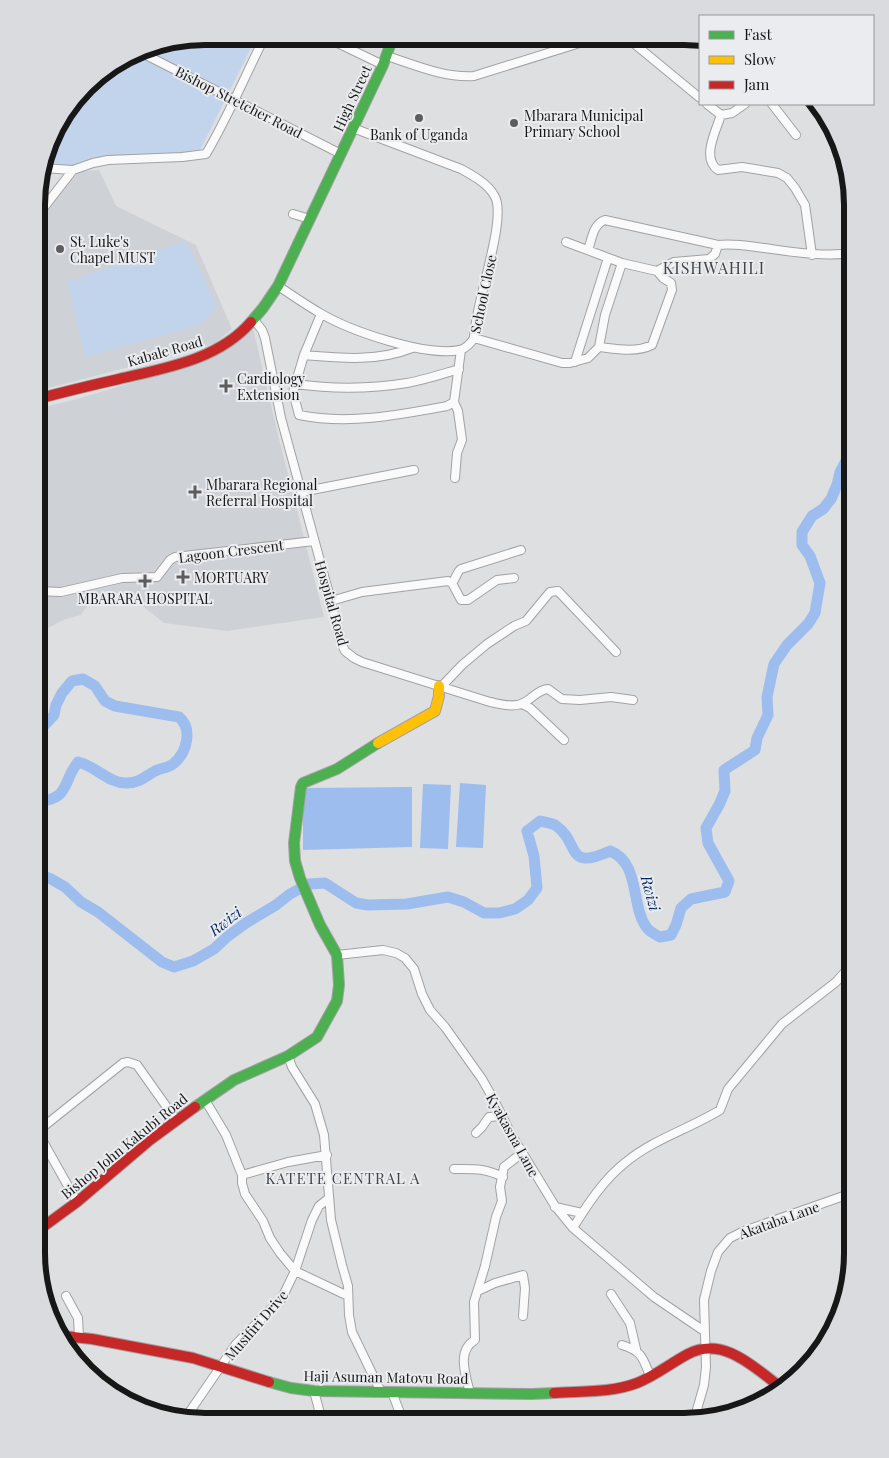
<svg xmlns="http://www.w3.org/2000/svg" width="889" height="1458" font-family="'Playfair Display',serif">
<style>
.built{fill:#ced2d7}
.green{fill:#c2d3ec}
.water{fill:#9dbdef}
.lines{fill:none;stroke-linecap:round;stroke-linejoin:round}
.river{stroke:#9dbdef;stroke-width:11}
.street-casing{stroke:#a2a2a4;stroke-width:10}
.fast-casing{stroke:#a2a2a4;stroke-width:12}
.slow-casing{stroke:#a2a2a4;stroke-width:12}
.jam-casing{stroke:#a2a2a4;stroke-width:12}
.street{stroke:#fafafa;stroke-width:8}
.fast{stroke:#4caf50;stroke-width:10}
.slow{stroke:#ffc107;stroke-width:10}
.jam{stroke:#c62828;stroke-width:10}
.poi-dot{fill:#5d5d5e;stroke:#eaecef;stroke-width:2}
.labels{text-anchor:middle;dominant-baseline:central;stroke-width:4;stroke-linejoin:round;paint-order:stroke}
.street-label{font-size:14px;fill:#171718;stroke:#eaecef}
.poi-label{font-size:14px;fill:#171718;stroke:#eaecef;text-anchor:start}
.water-label{font-size:15px;font-style:italic;fill:#002763;stroke:#eaecef}
.neighbourhood-label{font-size:15px;letter-spacing:1px;fill:#444548;stroke:#eaecef}
.quarter-label{font-size:16px;letter-spacing:1px;fill:#444548;stroke:#eaecef}
.rim{fill:none;stroke:#171718;stroke-width:6}
</style>
<rect width="100%" height="100%" fill="#dedfe0"/>
<path class="built" d="M99,170L116,206L196,245L232,329L215,343L191,351L37,391L38,218L67,180L82,171Z
M253,328L278,435L324,617L227,631L164,623L130,596L108,591L94,596L81,615L63,620L37,634V409L77,399L184,367Z"/>
<path class="green" d="M205,36H257L198,154L69,169L44,162L54,130L93,78L141,49Z
M186,241L217,307L199,325L85,357L67,282Z"/>
<path class="water" d="M460,783L486,785L483,848L456,847Z
M423,784L451,785L448,849L420,848Z
M412,787V847L303,850V788Z"/>
<g class="lines">
<path class="river" d="M37,802C71,798 61,784 78,762C96,766 109,784 127,783C139,783 146,776 155,771C161,768 168,768 173,764C187,753 193,729 179,717L115,706L105,701L95,686L83,679L72,681L62,693L56,705L54,715L37,733
M37,874L51,879L65,887L81,902L98,912L162,962L174,967L193,961L214,949L228,936L246,923L276,905L290,894L309,884L325,883L356,903L368,905L407,904L448,897L464,902L484,913H499L515,909L528,900L537,888L534,856L527,831L540,821C544,822 551,823 555,825C581,842 564,872 610,851C641,863 630,906 647,928C650,932 656,935 660,937L671,935L676,925L681,908L691,899L725,892L729,881L708,843L706,828L719,805L725,791L724,770L755,750L757,738L768,715L767,697L774,664L787,645L808,624L815,613L820,583L810,556L802,545V532L812,516L823,509L831,499L837,485L840,472L847,459L853,456"/>
<defs>
<path id="street" d="M325,37L383,65
M626,37L700,98
M138,51L341,154
M387,56C415,65 444,78 474,76L599,37
M707,104L721,115L732,113L745,104
M772,104L796,135
M721,115C716,131 701,158 718,170L742,167L778,173L787,178L795,188L805,205L812,255
M42,168L73,170
M293,214L310,219
M38,215L73,170L93,163L108,160L182,157L206,154C228,117 245,76 265,36
M588,250C592,239 593,224 605,220L718,245C734,243 748,246 764,248C794,252 823,257 853,253
M622,263L657,271L674,262L709,259L715,254L718,245
M278,286C292,295 306,305 320,313C350,331 426,357 460,350C466,348 471,343 474,338C474,306 509,216 494,195C487,183 472,175 461,169L353,128
M321,314L304,355L293,392L299,415C348,425 399,415 447,406L454,402L461,350
M254,320L262,330L265,338L281,418L331,601L340,640L345,651L354,658L362,662L490,702C500,704 514,708 523,703C532,699 537,690 548,689L562,699L580,700L611,697L633,700
M474,338L562,363H570L588,358L599,347L605,315L622,263L566,242
M599,347C616,349 636,353 652,345L672,290L671,283L663,278L657,271
M304,355C340,358 377,362 412,348
M575,362L608,258
M295,384C332,389 370,389 407,383C424,380 442,374 459,369
M454,402L458,411L462,440L457,453L455,478
M301,492L414,470
M452,583C456,579 457,571 461,569L521,550
M37,591L61,592L122,578L157,577L170,560L175,557L314,541
M331,601L362,592L448,581L452,583L461,600H468L497,580L514,578
M442,686L462,665L487,644L514,626L526,621L550,592L558,591L616,652
M522,704L530,708L564,740
M337,955L383,950L396,953L405,958L414,969L422,994L430,1010L445,1027L482,1079L495,1102L511,1134L555,1206L573,1228L654,1297L704,1331
M288,1056L292,1067L315,1104L324,1135L331,1220L342,1265L348,1286L349,1315L352,1332L381,1392
M205,1100L226,1135L242,1175L288,1162L327,1155
M36,1129L77,1202
M38,1131L123,1063L128,1062L137,1065L176,1120
M476,1133L482,1127L489,1117L502,1116
M454,1169C475,1169 484,1168 503,1177
M242,1175V1183L245,1194L263,1221L270,1238L280,1253L295,1271L348,1296
M555,1207L582,1213
M573,1228C587,1205 604,1179 626,1162C654,1139 689,1129 720,1110L728,1089L782,1024L836,982L852,964
M478,1291L495,1283L523,1275L525,1288L523,1316
M611,1294L630,1323L636,1349
M66,1296L78,1318L79,1338
M622,1345C642,1351 643,1358 650,1376
M314,1391L322,1421
M392,1392L403,1421
M470,1393C466,1376 456,1351 475,1340L474,1302L485,1266L496,1217L502,1201L500,1187L504,1167L522,1153
M184,1420L236,1344L282,1298L295,1271L312,1220L319,1206L329,1198
M694,1420L704,1385L706,1367L704,1300L711,1271L718,1252L730,1238L744,1231L852,1193"/>
<path id="fast" d="M251,322L263,308L278,286L383,65L393,37
M195,1107L234,1080L288,1056L317,1037L337,1001L339,985L337,955L320,925L300,878L295,861L294,843L301,787L303,783L337,769L378,743
M269,1382L291,1388L314,1391L532,1394L554,1393"/>
<path id="slow" d="M378,743L435,711L439,696V686"/>
<path id="jam" d="M37,399C64,392 92,385 119,379C165,368 218,360 251,322
M36,1232L77,1202L150,1140L195,1107
M63,1336L92,1339L193,1358L269,1382
M554,1393C582,1391 611,1393 637,1383C655,1376 671,1363 688,1354C722,1336 753,1366 779,1386"/>
</defs>
<use href="#street" class="street-casing"/>
<use href="#fast" class="fast-casing"/>
<use href="#slow" class="slow-casing"/>
<use href="#jam" class="jam-casing"/>
<use href="#street" class="street"/>
<use href="#fast" class="fast"/>
<use href="#slow" class="slow"/>
<use href="#jam" class="jam"/>
</g>
<g class="poi-dot">
<circle cx="419" cy="118" r="5"/>
<circle cx="514" cy="123" r="5"/>
<circle cx="60" cy="249" r="5"/>
<path d="M223.5 378.5h5v5h5v5h-5v5h-5v-5h-5v-5h5z"/>
<path d="M192.5 484.5h5v5h5v5h-5v5h-5v-5h-5v-5h5z"/>
<path d="M180.5 569.5h5v5h5v5h-5v5h-5v-5h-5v-5h5z"/>
<path d="M142.5 573.5h5v5h5v5h-5v5h-5v-5h-5v-5h5z"/>
</g>
<g class="labels">
<g class="street-label">
<text transform="translate(352 98) rotate(-65)">High Street</text>
<text transform="translate(239 102) rotate(27)">Bishop Stretcher Road</text>
<text transform="translate(483 294) rotate(-78)">School Close</text>
<text transform="translate(165 351) rotate(-16)">Kabale Road</text>
<text transform="translate(231 551) rotate(-7)">Lagoon Crescent</text>
<text transform="translate(332 603) rotate(74)">Hospital Road</text>
<text transform="translate(513 1135) rotate(61)">Kyakasna Lane</text>
<text transform="translate(124 1146) rotate(-39)">Bishop John Kakubi Road</text>
<text transform="translate(779 1220) rotate(-20)">Akataba Lane</text>
<text transform="translate(256 1325) rotate(-49)">Musifiri Drive</text>
<text transform="translate(386 1377) rotate(1)">Haji Asuman Matovu Road</text>
</g>
<g class="poi-label">
<text x="524" y="115">Mbarara Municipal<tspan x="524" dy="16">Primary School</tspan></text>
<text x="419" y="134" text-anchor="middle">Bank of Uganda</text>
<text x="70" y="241">St. Luke's<tspan x="70" dy="16">Chapel MUST</tspan></text>
<text x="237" y="378">Cardiology<tspan x="237" dy="16">Extension</tspan></text>
<text x="206" y="484">Mbarara Regional<tspan x="206" dy="16">Referral Hospital</tspan></text>
<text x="194" y="577">MORTUARY</text>
<text x="145" y="598" text-anchor="middle">MBARARA HOSPITAL</text>
</g>
<g class="water-label">
<text transform="translate(651 893) rotate(75)">Rwizi</text>
<text transform="translate(225 921) rotate(-38)">Rwizi</text>
</g>
<g class="neighbourhood-label">
<text x="343" y="1178">KATETE CENTRAL A</text>
</g>
<g class="quarter-label">
<text x="714" y="267">KISHWAHILI</text>
</g>
</g>
<path d="M0 0H889V1458H0ZM205 45H684A160 160 0 0 1 844 205V1253A160 160 0 0 1 684 1413H205A160 160 0 0 1 45 1253V205A160 160 0 0 1 205 45Z" fill="#d9dbde" fill-rule="evenodd"/>
<path class="rim" d="M205 45H684A160 160 0 0 1 844 205V1253A160 160 0 0 1 684 1413H205A160 160 0 0 1 45 1253V205A160 160 0 0 1 205 45Z"/>
<rect x="699" y="15" width="175" height="90" fill="#eaecef" stroke="#969799"/>
<rect x="709" y="31" width="25" height="8" fill="#4caf50" stroke="#969799"/>
<text x="744" y="40" font-size="15" fill="#171718">Fast</text>
<rect x="709" y="56" width="25" height="8" fill="#ffc107" stroke="#969799"/>
<text x="744" y="65" font-size="15" fill="#171718">Slow</text>
<rect x="709" y="81" width="25" height="8" fill="#c62828" stroke="#969799"/>
<text x="744" y="90" font-size="15" fill="#171718">Jam</text>
</svg>
